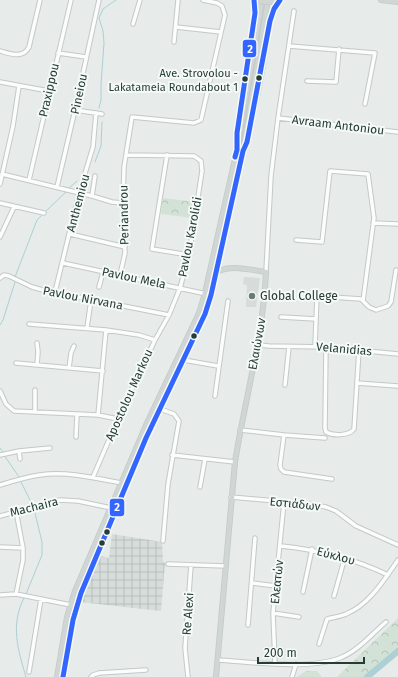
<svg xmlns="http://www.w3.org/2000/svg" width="398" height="677" font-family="'Fira Sans',sans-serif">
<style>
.built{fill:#d5dcd9}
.industrial{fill:url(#industrial-grid)}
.forest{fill:url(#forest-crowns)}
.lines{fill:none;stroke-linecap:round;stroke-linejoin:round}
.stream{stroke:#acd0d4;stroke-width:1}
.river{stroke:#acd0d4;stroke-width:6}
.minor-casing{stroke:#c4c8c6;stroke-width:5.5}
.major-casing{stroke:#c3cac7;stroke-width:6}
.minor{stroke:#fbfcfc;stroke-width:3.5}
.major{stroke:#cfd6d4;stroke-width:4.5}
.major-bridge-casing{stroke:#c3cac7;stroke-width:6;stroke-linecap:butt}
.major-bridge{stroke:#cfd6d4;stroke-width:4.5}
.bus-1-casing{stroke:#f5f9f7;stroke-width:8}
.bus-1{stroke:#36f;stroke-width:5}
.bus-dot{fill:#263d36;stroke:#f5f9f7;stroke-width:1.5}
.poi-dot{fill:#6a7a75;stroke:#f5f9f7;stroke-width:1.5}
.labels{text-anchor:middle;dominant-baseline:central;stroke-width:4;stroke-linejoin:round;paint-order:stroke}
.bus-label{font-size:11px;fill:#263d36;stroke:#f5f9f7;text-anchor:end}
.street-label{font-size:12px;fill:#263d36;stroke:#f5f9f7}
.poi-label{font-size:12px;fill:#263d36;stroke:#f5f9f7;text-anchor:start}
.line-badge{stroke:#f5f9f7;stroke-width:1.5}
.badge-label{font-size:11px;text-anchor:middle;font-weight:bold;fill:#fff}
</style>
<defs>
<pattern id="industrial-grid" width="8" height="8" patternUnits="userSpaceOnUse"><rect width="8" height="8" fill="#d5dcd9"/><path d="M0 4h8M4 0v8" fill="none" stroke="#b7bebb"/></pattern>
<pattern id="forest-crowns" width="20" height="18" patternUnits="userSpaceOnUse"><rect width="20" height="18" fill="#d2e2d6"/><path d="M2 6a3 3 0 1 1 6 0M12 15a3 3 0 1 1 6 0" fill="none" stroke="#b4c3b8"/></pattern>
</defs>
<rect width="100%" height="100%" fill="#e7ebe9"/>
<path class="built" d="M244,277L260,278L256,307H246L247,285L243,284Z"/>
<path class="industrial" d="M112,534L162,542L163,562L165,563L161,611L80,602L101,556L109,558Z"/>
<path class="forest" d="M163,198L195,202L193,218L161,214Z
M398,618V655L372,677H337Z
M306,671H317L322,677H297Z"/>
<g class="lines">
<path class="stream" d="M99,108L101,100V84L104,43L103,31L99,18L103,9L116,0
M95,162L101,146L102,122
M69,188L77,181
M46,211L66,192
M15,277L37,220L41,216
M0,325L3,320L15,282
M0,448L3,452
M4,455L19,477
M20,480L33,506
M26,594L42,555V542L34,509
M24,598C10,625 18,650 26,677"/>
<path class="river" d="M367,677L398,651"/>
<defs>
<path id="minor" d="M133,24L140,0
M176,27L221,32
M174,42L178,0
M289,46L375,53L365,104
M0,51C11,54 23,59 29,47L40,0
M58,53L86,57
M307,81L336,82L339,49
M0,82L49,91
M75,110L102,114
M278,118L398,132
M167,155L152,249L189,255
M2,174L92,196L112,202L123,203
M29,180L71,0
M0,184L13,126L19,86
M57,187L75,110L99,0
M92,196L95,176
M0,203L44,213
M373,223L398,224
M70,234L125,247
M0,237L14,207
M296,240L322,242L330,171L368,174L374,218L363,301L361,299L317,296L315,346
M63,263L211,295
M266,272L271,176L278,118L294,11
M120,275L125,253L123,203L124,167L132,117L194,123L201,120L225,15L222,6L217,3L203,0
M0,278L4,275L9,276L32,287L43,290L169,315
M99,287L103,272
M55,292L79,193L93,147L96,113
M363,301L369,307L376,310L388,306L391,302L396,270
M281,317L316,319
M29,324L106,330L139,335L155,340
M87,328L91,300
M37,343L38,352L37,365
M258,345L269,346L326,347L398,354
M326,347L325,428L326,432C333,436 349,436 354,429L359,350
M178,359L218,366
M16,363L103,371
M69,368L71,353L74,346
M357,383L398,386
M285,385L289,347
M0,391L6,404L14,411L98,415L118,419
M215,396L228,301
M160,409L174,414L179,421L168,484L163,541
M35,412V390
M98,415L106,330
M240,430L284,435L325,438
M284,435L280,465L281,469L284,472L332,479
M76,437L77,414
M19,451L20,459
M0,455L19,451L50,448
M172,455L235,462
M93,477L118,419L155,340L169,315L180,288L189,255L202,171L201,161L194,156L127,155
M0,485C13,481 26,477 40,475C66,471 95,478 121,483
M200,487L205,459
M231,497L309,504L326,507L336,511L356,526L398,545
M0,516L60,500L78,501L116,509
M281,546C319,550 353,558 388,575
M0,547L23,548
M168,564L226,566
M252,583L276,586
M303,592L312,549
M16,594L23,560V548L16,511
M0,595L16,594L71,605
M334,596L345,557
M273,613L299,617
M248,625L255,538
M319,644L327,619C333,617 340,617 346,614C369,605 384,580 398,560
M218,660C251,662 309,670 340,658C358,651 372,634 386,622
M275,663L273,613L284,502
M29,672L41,599
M91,677L93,675L99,673L146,670
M188,677L185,648L191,565
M292,677L296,664"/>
<path id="major" d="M381,0L398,2
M248,134C254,111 259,88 263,65C266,43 267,19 280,0
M236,138L255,13L254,0
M57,677L67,617L75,591L147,423L199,313L205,293L237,150L262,0
M63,677L73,620L81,593L146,438L205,314L211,295L243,151L268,0
M216,677L235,462C245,399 263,337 266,272C250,270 231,264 217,272"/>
</defs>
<use href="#minor" class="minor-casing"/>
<use href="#major" class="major-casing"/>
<use href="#minor" class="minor"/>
<use href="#major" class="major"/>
<defs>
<path id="major-bridge" d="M258,0L265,2H273"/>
</defs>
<use href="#major-bridge" class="major-bridge-casing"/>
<use href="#major-bridge" class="major-bridge"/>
<defs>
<path id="bus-1" d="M235,157L237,150V133L255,13L254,0
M63,677L73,620L81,593L146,438L205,314L211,295L243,151L247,142L270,21L274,9L280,0"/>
</defs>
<use href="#bus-1" class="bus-1-casing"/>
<use href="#bus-1" class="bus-1"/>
</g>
<g class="bus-dot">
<circle cx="259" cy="78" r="3.5"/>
<circle cx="245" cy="79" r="3.5"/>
<circle cx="194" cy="336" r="3.5"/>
<circle cx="107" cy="532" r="3.5"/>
<circle cx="102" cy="543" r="3.5"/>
</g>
<circle class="poi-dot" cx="252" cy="296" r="4"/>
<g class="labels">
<g class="bus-label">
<text x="238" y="73">Ave. Strovolou -<tspan x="238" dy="14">Lakatameia Roundabout 1</tspan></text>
</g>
<g class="street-label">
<text transform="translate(49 90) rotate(-77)">Praxippou</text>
<text transform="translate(79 94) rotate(-78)">Pineiou</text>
<text transform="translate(338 125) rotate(7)">Avraam Antoniou</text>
<text transform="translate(78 203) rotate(-75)">Anthemiou</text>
<text transform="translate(124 215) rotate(-91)">Periandrou</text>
<text transform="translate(190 237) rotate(-79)">Pavlou Karolidi</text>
<text transform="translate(134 278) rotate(12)">Pavlou Mela</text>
<text transform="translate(83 298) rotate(11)">Pavlou Nirvana</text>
<text transform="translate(257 344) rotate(-80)">Ελαιώνων</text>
<text transform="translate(344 349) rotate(5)">Velanidias</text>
<text transform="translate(129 395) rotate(-66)">Apostolou Markou</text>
<text transform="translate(295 504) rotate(6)">Εστιάδων</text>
<text transform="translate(34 507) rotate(-14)">Machaira</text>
<text transform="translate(336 556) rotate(15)">Εύκλου</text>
<text transform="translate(277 582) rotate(-84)">Ελεατών</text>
<text transform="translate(188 614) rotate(-86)">Re Alexi</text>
</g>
<g class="poi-label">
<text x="260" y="296">Global College</text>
</g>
</g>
<g class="line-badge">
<rect x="242" y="39" width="15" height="19" rx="4" fill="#36f"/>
<rect x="109" y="498" width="16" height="19" rx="4" fill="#36f"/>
</g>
<g class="badge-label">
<text x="250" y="53">2</text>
<text x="117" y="511">2</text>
</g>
<path d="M258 657v6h106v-6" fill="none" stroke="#263d36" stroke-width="2"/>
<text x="264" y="657" font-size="12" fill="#263d36" stroke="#f5f9f7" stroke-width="3" paint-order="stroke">200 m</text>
</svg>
